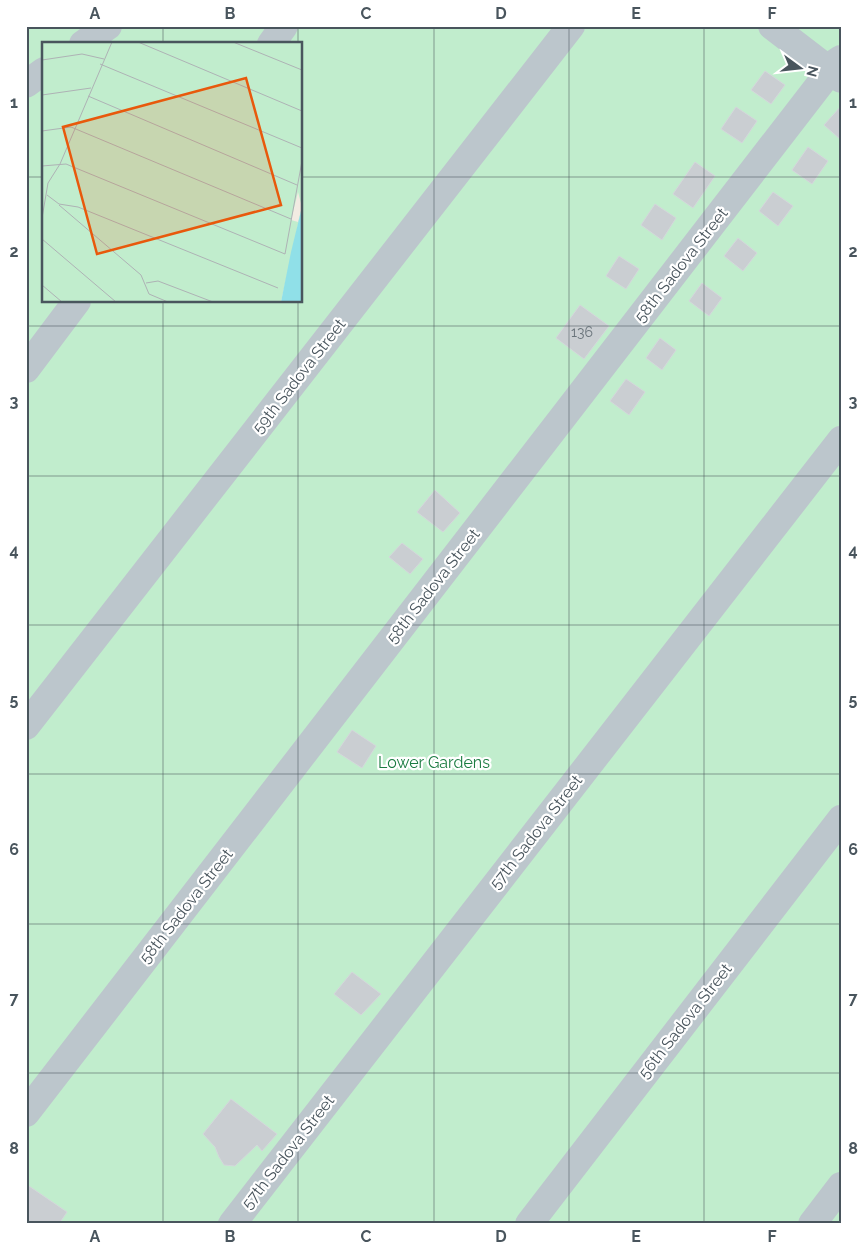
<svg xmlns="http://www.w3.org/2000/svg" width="867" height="1250" font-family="Raleway,sans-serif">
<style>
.green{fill:#c1edcd;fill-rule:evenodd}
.building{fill:#caced2;stroke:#d4d7db}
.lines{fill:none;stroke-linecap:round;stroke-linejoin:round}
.minor{stroke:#bcc6cc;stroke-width:28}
.grid{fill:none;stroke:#49555d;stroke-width:1;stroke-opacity:0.55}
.labels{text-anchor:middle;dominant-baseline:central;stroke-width:4.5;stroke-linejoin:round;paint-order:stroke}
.number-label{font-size:14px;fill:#69737a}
.street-label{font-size:16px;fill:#49555d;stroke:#fff}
.park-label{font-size:16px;fill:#1b7c41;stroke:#fff}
.inset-road{fill:none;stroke:#aeb2b5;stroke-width:1}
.view{fill:#e8590c;fill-opacity:0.15;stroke:#e8590c;stroke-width:2.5}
.inset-edge{fill:none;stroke:#49555d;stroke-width:2.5}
.neatline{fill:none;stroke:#49555d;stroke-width:2}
.grid-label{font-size:16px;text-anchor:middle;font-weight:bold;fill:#49555d}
</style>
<rect width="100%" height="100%" fill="#f2f0f0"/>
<path class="green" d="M26,26H841V1224H26ZM44,44H301V301H44Z"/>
<path class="building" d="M765,71L785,85L771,104L751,90Z
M841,106V140L824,125Z
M736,107L757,121L742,143L721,129Z
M808,147L828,161L812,184L792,170Z
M695,162L715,176L693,208L673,194Z
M773,192L793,206L778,226L759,211Z
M655,204L676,218L662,240L641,225Z
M738,238L757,253L743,271L724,256Z
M619,256L639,269L626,289L606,276Z
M702,283L722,298L709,316L689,301Z
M580,305L609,326L584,359L556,338Z
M660,338L676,350L662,370L646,358Z
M626,379L645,392L629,415L610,401Z
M435,490L460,513L443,532L417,512Z
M402,543L423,559L410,574L389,557Z
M352,730L376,746L362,768L337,752Z
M352,972L381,994L361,1015L334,994Z
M231,1099L277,1134L262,1151L257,1145L235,1166L224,1165L219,1157L215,1147L203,1134Z
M26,1184L67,1212L59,1224H26Z"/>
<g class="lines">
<path class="minor" d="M772,26L841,79
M83,44L108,26
M271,44L284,26
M26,84L44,71
M26,369L77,301
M26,726L571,26
M26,1113L830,71L835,63L841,59
M232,1224L841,440
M529,1224L841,819
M812,1224L841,1186"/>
</g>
<path class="grid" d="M163,26V44M298,26V44M434,26V1224M569,26V1224M704,26V1224M26,177H44M301,177H841M163,301V1224M298,301V1224M26,326H841M26,476H841M26,625H841M26,774H841M26,924H841M26,1073H841"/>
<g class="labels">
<g class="number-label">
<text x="582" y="332">136</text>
</g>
<g class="street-label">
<text transform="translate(681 265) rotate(-52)">58th Sadova Street</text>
<text transform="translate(299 376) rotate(-52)">59th Sadova Street</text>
<text transform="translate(433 586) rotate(-52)">58th Sadova Street</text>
<text transform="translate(536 832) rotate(-52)">57th Sadova Street</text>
<text transform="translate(186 906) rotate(-52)">58th Sadova Street</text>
<text transform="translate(685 1021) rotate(-52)">56th Sadova Street</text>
<text transform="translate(288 1152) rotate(-52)">57th Sadova Street</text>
</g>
<g class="park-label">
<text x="434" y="762">Lower Gardens</text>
</g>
</g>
<g transform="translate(42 42)">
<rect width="260" height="260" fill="#f2f0f0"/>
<path d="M0,0H260V165L239,260H0Z" fill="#c1edcd"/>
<path d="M256,150L260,165L256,180L249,178Z" fill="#f2ebe2"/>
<path d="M260,165V260H239L249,210Z" fill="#90e0e8"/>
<path class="inset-road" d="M96,0L260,69M191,0L260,28M0,18L40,12L62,17M58,22L260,106M0,53L49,46M46,54L255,143M0,89L29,85L249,177M0,124L24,122L243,212L260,119M5,153L17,162L36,165L236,246M17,163L99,233L107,252L126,260M0,176L6,141L18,122L70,0M0,197L74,260M104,241L116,239L171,260M0,243L20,260"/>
<path class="view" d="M204,36L239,163L55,212L21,85Z"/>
<rect width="260" height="260" class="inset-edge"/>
</g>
<rect width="867" height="1250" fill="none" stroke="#ffffff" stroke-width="55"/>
<g transform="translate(800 68) rotate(105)" stroke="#ffffff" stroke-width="4" paint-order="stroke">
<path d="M0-4L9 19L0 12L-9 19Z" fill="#49555d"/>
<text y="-8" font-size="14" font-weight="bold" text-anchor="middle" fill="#49555d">N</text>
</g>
<rect x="28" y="28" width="812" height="1194" class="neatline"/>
<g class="grid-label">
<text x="95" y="19">A</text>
<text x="230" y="19">B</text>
<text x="366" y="19">C</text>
<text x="501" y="19">D</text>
<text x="636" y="19">E</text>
<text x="772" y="19">F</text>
<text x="14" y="108">1</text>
<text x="853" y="108">1</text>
<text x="14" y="257">2</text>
<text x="853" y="257">2</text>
<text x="14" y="407">3</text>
<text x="853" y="407">3</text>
<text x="14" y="556">4</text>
<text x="853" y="556">4</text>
<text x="14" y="705">5</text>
<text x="853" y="705">5</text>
<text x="14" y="855">6</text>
<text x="853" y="855">6</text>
<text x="14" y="1004">7</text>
<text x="853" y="1004">7</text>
<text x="14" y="1154">8</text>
<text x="853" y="1154">8</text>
<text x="95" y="1242">A</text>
<text x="230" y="1242">B</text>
<text x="366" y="1242">C</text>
<text x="501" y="1242">D</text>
<text x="636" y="1242">E</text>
<text x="772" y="1242">F</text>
</g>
</svg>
